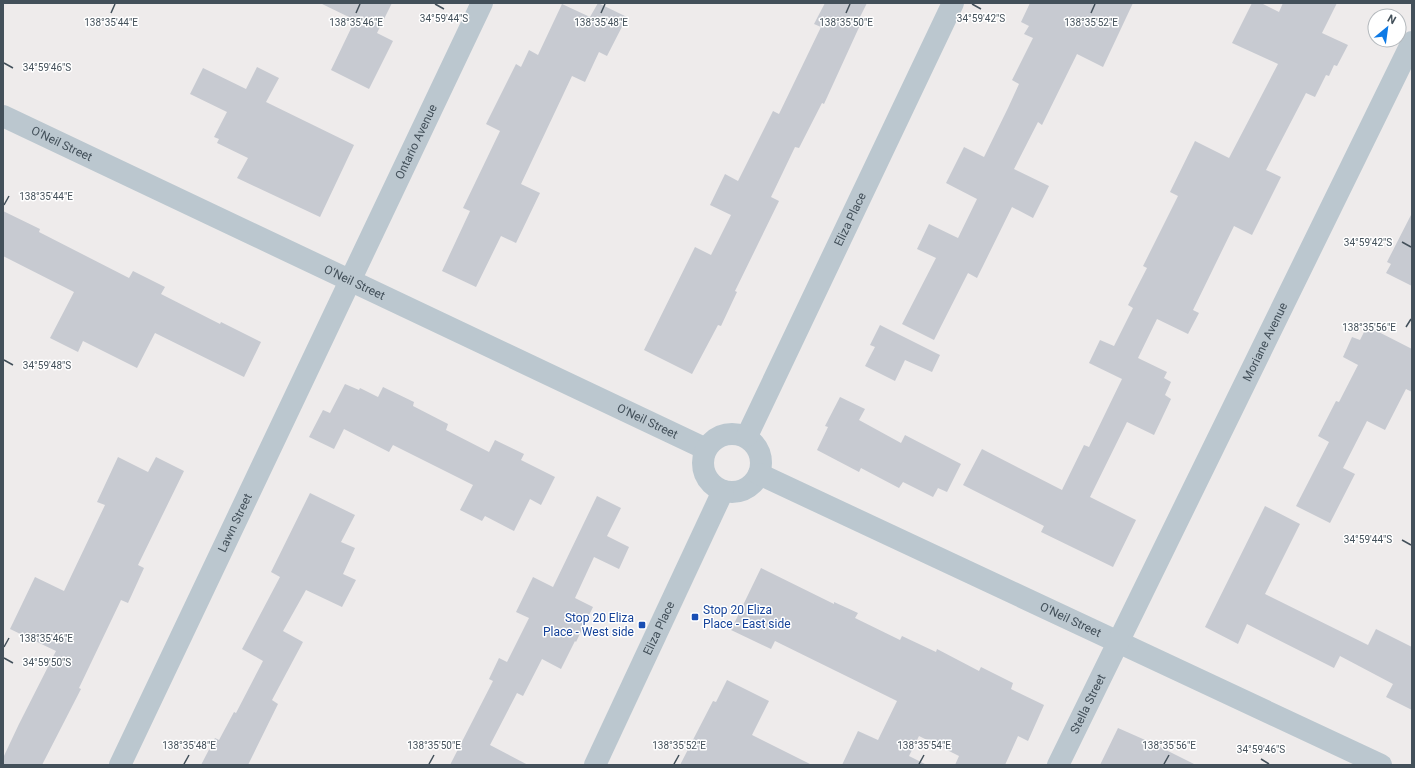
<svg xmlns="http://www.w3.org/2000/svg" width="1415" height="768" font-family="Roboto,sans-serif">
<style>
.building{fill:#c7cad1}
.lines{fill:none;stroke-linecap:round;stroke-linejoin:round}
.minor{stroke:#bbc7cf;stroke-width:22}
.ticks{fill:none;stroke:#43505a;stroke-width:1.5}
.transit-dot{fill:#1a4fb4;stroke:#fff;stroke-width:1.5}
.labels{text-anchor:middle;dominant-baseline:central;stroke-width:3;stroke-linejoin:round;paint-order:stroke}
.street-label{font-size:12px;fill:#43505a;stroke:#fff}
.transit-label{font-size:12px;fill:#164399;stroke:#fff;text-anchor:start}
.ticks-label{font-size:10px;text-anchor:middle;fill:#43505a;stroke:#fff;stroke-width:3;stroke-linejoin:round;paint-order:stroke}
</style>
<rect width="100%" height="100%" fill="#eeebeb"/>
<path class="building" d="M320,3H392L377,33L393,41L369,89L331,70L355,20Z
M598,3L627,17L607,56L599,52L585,82L572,76L521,184L540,193L516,243L501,236L476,287L442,271L470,211L463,208L500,131L486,124L516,64L521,67L529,50L538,55L562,4L590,17Z
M825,3H867L858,21L861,23L824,104L822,103L799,148L795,147L771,197L779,201L735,291L737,292L721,326L718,325L692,374L644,350L695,247L711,255L731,215L710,205L725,174L738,181L773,111L779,114L821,27L814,24Z
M1030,3H1133L1103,67L1077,54L1042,125L1038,122L1014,169L1049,186L1033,218L1012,207L977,278L968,273L934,340L902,324L936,258L917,249L929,224L958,238L977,199L946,183L964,147L984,157L1008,108L1019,84L1012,80L1033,38L1024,34L1029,26L1021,22Z
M1252,3H1261L1279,12L1283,3H1337L1322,33L1348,45L1337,66L1334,65L1329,76L1326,75L1315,97L1306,93L1266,170L1281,177L1252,235L1234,226L1193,310L1199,313L1188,334L1157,319L1138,358L1167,372L1164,378L1171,382L1165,395L1171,399L1154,435L1127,422L1090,497L1136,520L1113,567L1041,532L1044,526L963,485L982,449L1062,490L1084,445L1089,447L1122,379L1089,363L1100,340L1114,346L1133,308L1128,305L1147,268L1143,266L1178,196L1170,192L1195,141L1229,158L1278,64L1232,43Z
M257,67L279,78L266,102L354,145L320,217L237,178L248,158L217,143L219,139L214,137L227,112L190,94L203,68L246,89Z
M3,211L40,229L39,232L129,278L133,271L165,287L161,294L220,324L221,322L261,342L244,377L155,333L137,368L83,341L78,352L50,338L74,292L3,256Z
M1412,213V286L1386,273L1391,264L1387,262Z
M880,325L940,355L932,372L905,360L895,381L865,366L875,347L870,345Z
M1367,326L1412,349V392L1406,389L1385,430L1367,421L1343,468L1355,474L1330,523L1296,506L1329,442L1318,436L1336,401L1339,402L1358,365L1343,357L1352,337L1360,340Z
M345,384L359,390L360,388L378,397L383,387L414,402L413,406L448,424L446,430L489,452L495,440L524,454L521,460L555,477L541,505L530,499L514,531L485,516L482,521L460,510L473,485L393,445L389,452L344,429L334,449L309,437L323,410L330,413Z
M840,397L865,409L859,420L901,443L905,435L961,464L947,492L938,488L933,497L903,482L899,488L861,468L859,472L817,450L828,427L825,426Z
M118,457L148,472L156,457L184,471L138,565L144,568L128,603L121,600L79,688L81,689L42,765H3V758L19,724L56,651L10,629L35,577L64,591L105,505L97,502Z
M310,493L355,515L341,542L355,548L343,574L356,580L342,607L306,590L283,631L303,642L272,700L278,704L248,765H201L215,738L219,740L234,712L236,713L263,661L242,649L280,577L271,572Z
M597,496L621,508L607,536L629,547L619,569L594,557L575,598L593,607L576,642L575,641L561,669L542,659L523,696L517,693L490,745L528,765H450L493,681L489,679L499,658L507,662L529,618L516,612L533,577L553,587Z
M1265,506L1300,524L1265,594L1368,645L1376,629L1412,647V710L1386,697L1393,684L1340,656L1334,668L1247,624L1238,644L1205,627Z
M761,568L834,604V602L858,613L855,618L900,640L902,636L936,652L937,649L979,671L981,667L1013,683L1011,689L1044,705L1028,741L1018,736L1005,765H955L959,756L919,736L909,756L927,765H842L858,731L878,740L897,701L775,641L771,649L731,630Z
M727,680L769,701L752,735L812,765H680L713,701L716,702Z
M1118,728L1152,743L1196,765H1100Z"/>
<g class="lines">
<g class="minor">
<path id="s1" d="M3,116L706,449"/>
<circle cx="732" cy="463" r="29"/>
<path id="s2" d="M747,436L953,3"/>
<path id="s3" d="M759,474L1381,765"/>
<path id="s4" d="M120,765L482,3"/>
<path id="s5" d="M595,765L723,491"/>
<path id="s6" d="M1058,765L1412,42"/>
</g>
</g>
<path class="ticks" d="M435,4L444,9M972,4L981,9M111,13L115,4M356,13L360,4M601,13L605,4M846,13L850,4M1091,13L1095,4M4,63L13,68M4,205L9,196M1402,242L1411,247M1406,327L1411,319M4,360L13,365M1402,540L1411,545M4,647L9,638M4,658L13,663M1261,759L1269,764M184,764L189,755M429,764L434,755M674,764L679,755M919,764L924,755M1164,764L1169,755"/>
<g class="transit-dot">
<rect x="691" y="613" width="8" height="8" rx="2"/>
<rect x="638" y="621" width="8" height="8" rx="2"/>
</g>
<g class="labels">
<g class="street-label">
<text stroke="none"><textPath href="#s4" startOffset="690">Ontario Avenue</textPath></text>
<text stroke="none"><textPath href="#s1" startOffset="65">O'Neil Street</textPath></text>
<text stroke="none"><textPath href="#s2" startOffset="240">Eliza Place</textPath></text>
<text stroke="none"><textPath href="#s1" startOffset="389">O'Neil Street</textPath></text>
<text stroke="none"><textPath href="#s6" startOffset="471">Moriane Avenue</textPath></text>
<text stroke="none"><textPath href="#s1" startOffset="713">O'Neil Street</textPath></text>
<text stroke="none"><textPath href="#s4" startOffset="268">Lawn Street</textPath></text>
<text stroke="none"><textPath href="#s3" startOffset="344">O'Neil Street</textPath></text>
<text stroke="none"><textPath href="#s5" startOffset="151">Eliza Place</textPath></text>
<text stroke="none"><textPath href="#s6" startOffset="68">Stella Street</textPath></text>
</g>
<g class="transit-label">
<text x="703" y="610">Stop 20 Eliza<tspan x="703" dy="14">Place - East side</tspan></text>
<text x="634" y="618" text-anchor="end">Stop 20 Eliza<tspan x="634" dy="14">Place - West side</tspan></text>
</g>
</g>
<g class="ticks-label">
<text x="444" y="22">34°59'44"S</text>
<text x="981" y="22">34°59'42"S</text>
<text x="111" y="26">138°35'44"E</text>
<text x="356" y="26">138°35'46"E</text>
<text x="601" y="26">138°35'48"E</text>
<text x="846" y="26">138°35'50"E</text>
<text x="1091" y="26">138°35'52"E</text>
<text x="47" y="71">34°59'46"S</text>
<text x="46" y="200">138°35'44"E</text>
<text x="1368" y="246">34°59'42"S</text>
<text x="1369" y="331">138°35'56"E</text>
<text x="47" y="369">34°59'48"S</text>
<text x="1368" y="543">34°59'44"S</text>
<text x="46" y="642">138°35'46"E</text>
<text x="47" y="666">34°59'50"S</text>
<text x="189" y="749">138°35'48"E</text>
<text x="434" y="749">138°35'50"E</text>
<text x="679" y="749">138°35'52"E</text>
<text x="924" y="749">138°35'54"E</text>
<text x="1169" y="749">138°35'56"E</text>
<text x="1261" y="753">34°59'46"S</text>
</g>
<rect width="1415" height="768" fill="none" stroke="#43505a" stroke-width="8"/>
<g transform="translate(1387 28) rotate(29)"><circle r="19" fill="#ffffff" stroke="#b4b9bd"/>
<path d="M0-3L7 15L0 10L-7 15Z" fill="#0e7ae6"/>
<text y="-6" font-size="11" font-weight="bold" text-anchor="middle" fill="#43505a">N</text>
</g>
</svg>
